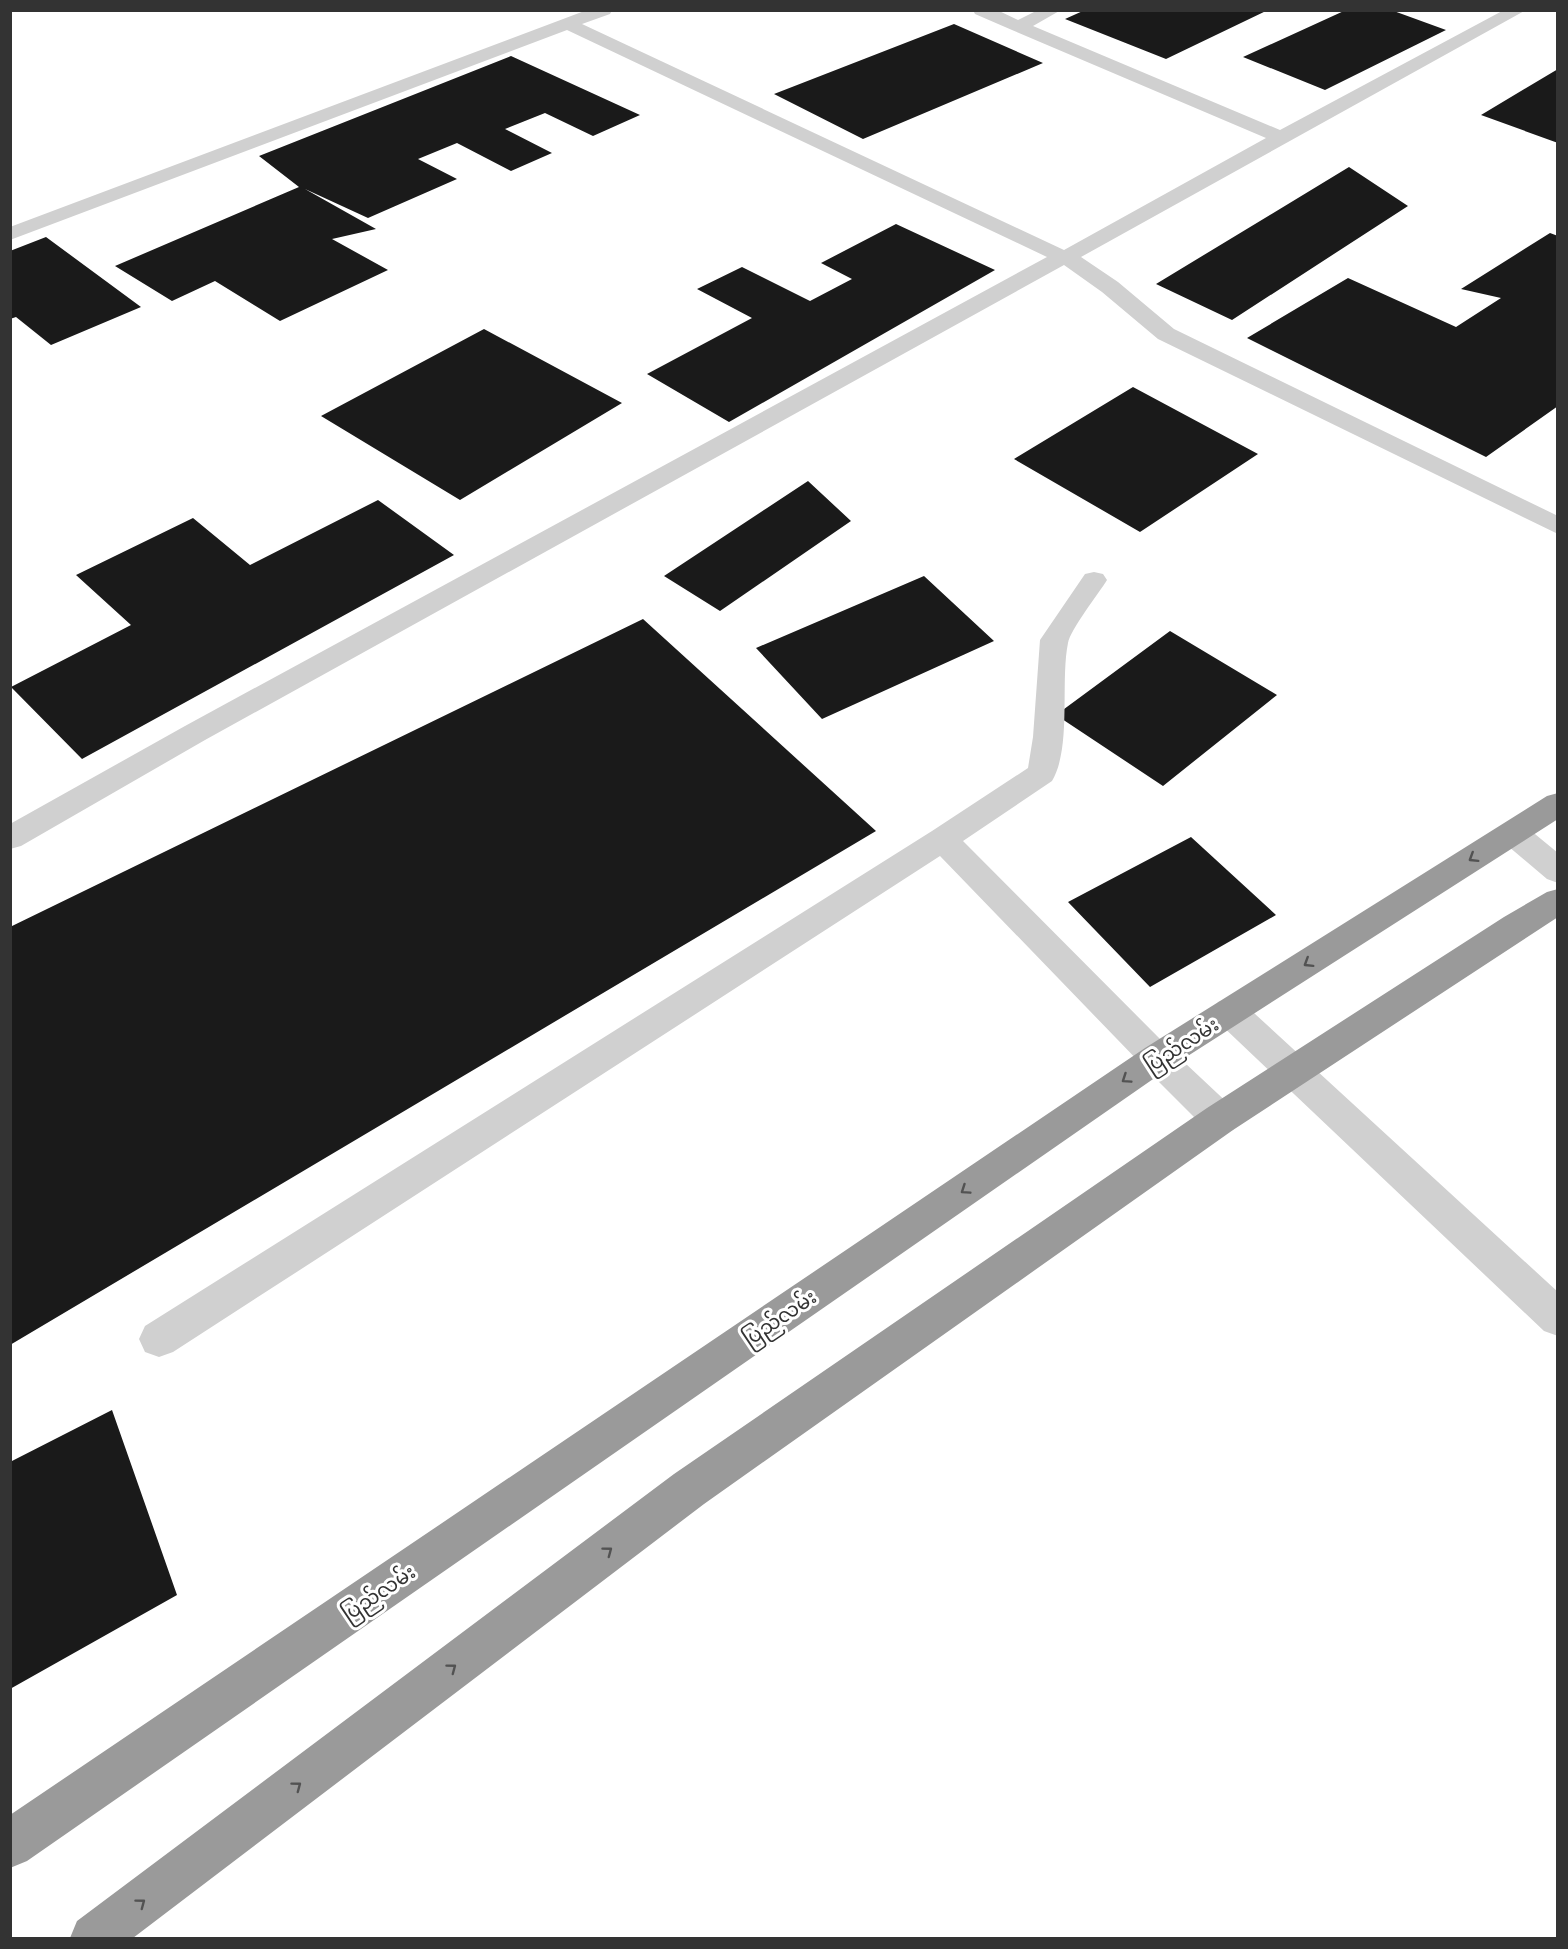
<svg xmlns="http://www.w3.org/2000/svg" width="1568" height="1949" font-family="Barlow,'Noto Sans Myanmar',sans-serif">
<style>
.building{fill:#1a1a1a}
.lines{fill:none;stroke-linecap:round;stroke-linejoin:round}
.minor{fill:#d0d0d0;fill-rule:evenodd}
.highway{fill:#9a9a9a;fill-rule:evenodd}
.oneway{stroke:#525252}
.labels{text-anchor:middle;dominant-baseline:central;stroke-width:6;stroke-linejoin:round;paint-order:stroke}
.street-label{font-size:20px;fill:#333;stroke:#fff}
</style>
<rect width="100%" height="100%" fill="#fff"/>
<path class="building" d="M1085,10H1268L1166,59L1065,19Z
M1346,10H1391L1446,30L1325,90L1243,57Z
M954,24L1043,63L863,139L774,94Z
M511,56L640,115L593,136L545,113L505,129L552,153L511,171L457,143L418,159L457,179L368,218L305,189L376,229L332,239L388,270L280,321L215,281L172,301L115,266L299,187L259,156Z
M1558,69V143L1481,115Z
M1349,167L1408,206L1232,320L1156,284Z
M896,224L995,270L729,422L647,374L752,318L697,289L742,267L810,301L852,279L821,263Z
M1550,233L1558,236V406L1486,457L1247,338L1348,278L1456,327L1501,298L1461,289Z
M46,237L141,307L51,345L16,317L10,319V251Z
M484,329L622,403L460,500L321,416Z
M1133,387L1258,454L1140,532L1014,459Z
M808,481L851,521L720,611L664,576Z
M378,500L454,555L82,759L11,687L131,625L76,575L193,518L250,565Z
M924,576L994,641L822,719L756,648Z
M643,619L876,831L10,1345V927Z
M1170,631L1277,695L1163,786L1056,715Z
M1191,837L1276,915L1150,987L1068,902Z
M112,1410L177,1595L10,1689V1462Z"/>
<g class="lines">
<path class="minor" d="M587,10H612L610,14L582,24L1064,250L1266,138L1012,30L975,14L973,10H997L1018,20L1038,10H1061L1033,26L1280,130L1504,10H1526L1081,257L1118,282L1174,329L1558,516V534L1158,339L1102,292L1064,265L205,740L21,846L10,849V824L185,726L1047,257L567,30L10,240V227Z
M1094,572L1103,574L1107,580C1099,593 1070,630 1068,643C1060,682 1072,747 1052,781L963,841L1169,1048L1233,1108L1238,1119L1233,1130L1220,1134L1207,1130L1145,1068L940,856L173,1352L159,1357L145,1352L139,1339L145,1326L932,831L1028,768L1033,737L1040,640L1085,574Z
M1513,822L1524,825L1558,853V883L1547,879L1502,841L1498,833L1502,825Z
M1230,998L1242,1002L1558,1292V1336L1544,1331L1218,1022L1213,1012L1218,1002Z"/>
<path class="highway" d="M1558,793V819L1169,1068L27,1861L10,1868V1815L1145,1048L1547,796Z
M1558,889V917L1233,1130L704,1504L133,1938H70L77,1921L674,1474L1207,1108L1504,917L1547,892Z"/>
</g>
<defs><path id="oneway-chevron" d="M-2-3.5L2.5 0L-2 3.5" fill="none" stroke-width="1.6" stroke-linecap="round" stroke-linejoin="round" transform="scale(1.5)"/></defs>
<g class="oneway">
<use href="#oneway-chevron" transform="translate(1473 858) rotate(148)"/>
<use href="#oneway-chevron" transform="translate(1308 963) rotate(148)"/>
<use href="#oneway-chevron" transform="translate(1126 1079) rotate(146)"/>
<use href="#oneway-chevron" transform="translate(965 1190) rotate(146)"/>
<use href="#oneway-chevron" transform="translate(608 1551) rotate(-37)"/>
<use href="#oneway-chevron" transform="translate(452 1668) rotate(-37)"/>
<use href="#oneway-chevron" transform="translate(297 1786) rotate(-37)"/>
<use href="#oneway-chevron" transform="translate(141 1903) rotate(-37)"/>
</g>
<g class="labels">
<g class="street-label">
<text transform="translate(1181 1044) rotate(-33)">ပြည်လမ်း</text>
<text transform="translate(779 1317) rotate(-34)">ပြည်လမ်း</text>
<text transform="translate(378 1592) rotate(-34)">ပြည်လမ်း</text>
</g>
</g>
<rect width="1568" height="1949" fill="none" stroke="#333333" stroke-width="24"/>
</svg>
